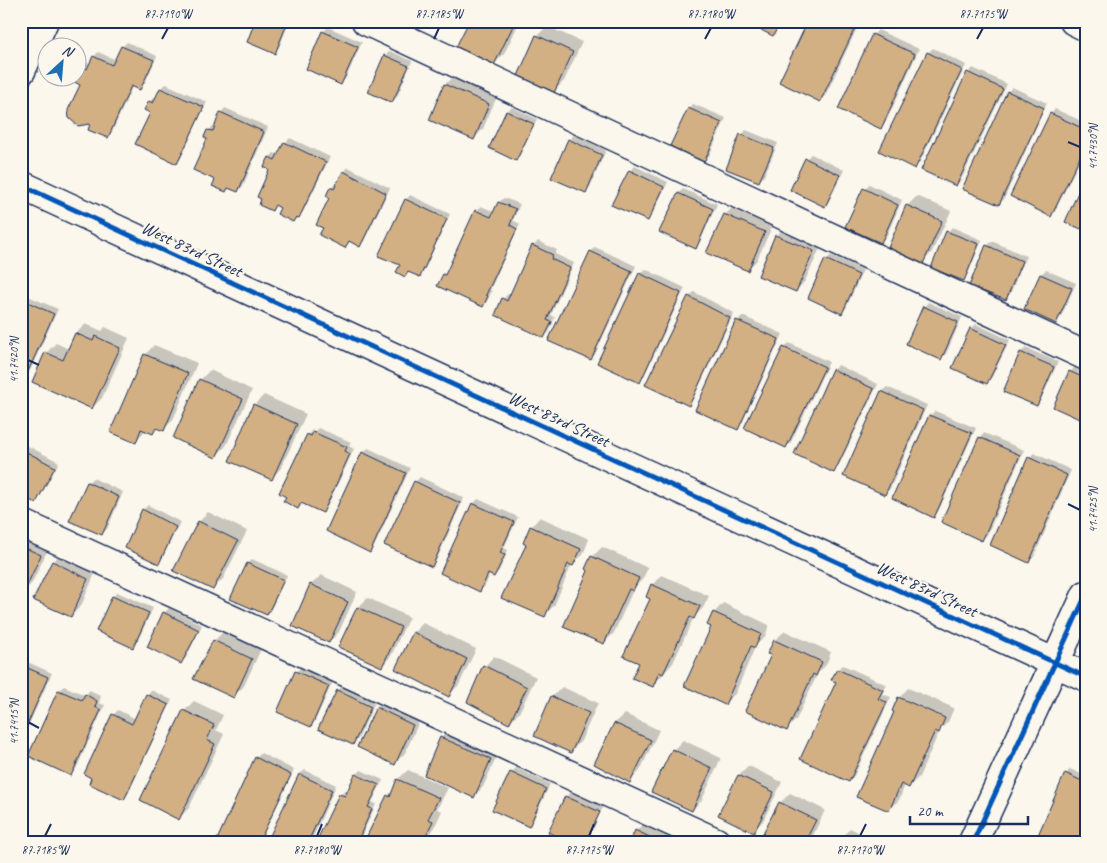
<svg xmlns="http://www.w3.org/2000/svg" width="1107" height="863" font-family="Caveat,sans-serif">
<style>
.shadow{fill:#0003}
.building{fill:#d2b084;stroke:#1b2f5e}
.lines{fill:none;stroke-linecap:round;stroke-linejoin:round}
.minor-casing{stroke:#1b2f5e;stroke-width:31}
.minor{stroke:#fbf7ec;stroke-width:28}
.cycleway-casing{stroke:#fbf7ec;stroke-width:8}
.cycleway{stroke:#0057b8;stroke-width:5}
.ticks{fill:none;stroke:#1b2f5e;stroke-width:2}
.labels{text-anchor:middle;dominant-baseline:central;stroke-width:4.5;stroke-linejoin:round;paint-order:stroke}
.street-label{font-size:18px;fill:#1b2f5e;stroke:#fbf7ec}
.neatline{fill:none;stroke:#1b2f5e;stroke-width:2}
.ticks-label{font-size:12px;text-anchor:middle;fill:#1b2f5e}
</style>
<rect width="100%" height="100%" fill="#fbf7ec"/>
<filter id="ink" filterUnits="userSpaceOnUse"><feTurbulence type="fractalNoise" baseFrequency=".02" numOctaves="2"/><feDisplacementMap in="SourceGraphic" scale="10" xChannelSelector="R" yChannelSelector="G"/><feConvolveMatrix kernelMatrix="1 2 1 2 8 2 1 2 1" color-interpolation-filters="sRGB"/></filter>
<g filter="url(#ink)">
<path class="shadow" d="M257,21H290L279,47L275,52Z
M470,21H520L504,54L494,64Z
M539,21H554L549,27L582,42L564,81L554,91L537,36L547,26Z
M746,21H784L773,35Z
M809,21L860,22L825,96L820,100Z
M328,27L362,42L346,78L341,83L323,32Z
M878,30L919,49L886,122L881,127L873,35Z
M127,42L157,56L145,83L140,88L133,85L112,132L108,137L92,122L81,84L73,80L74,78H78V68L83,61L91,64L94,57L98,52L116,60L122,47Z
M933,48L966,65L920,162L915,167L928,53Z
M390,51L412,61L397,97L392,101L369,91L385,55Z
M973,68L1007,84L961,180L956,185L968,73Z
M455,75L498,94L483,129L474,139L445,84Z
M166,84L207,102L181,158L177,163L151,112L150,102L154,97L156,98L161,88Z
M1012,87L1047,103L1004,199L999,204L1008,92Z
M693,104L726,118L709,156L704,161L689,108Z
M512,107L537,119L520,155L515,159L491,147L507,111Z
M225,108L268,127L243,186L238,191L230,187L226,191L217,179L208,138V131L213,126L216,127L221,113Z
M1055,109L1086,123V147L1055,211L1051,216V114Z
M746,130L778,143L764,176L759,181L742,135Z
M574,135L606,150L590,187L585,191L569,140Z
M290,138L330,157L303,212L293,221L282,207L276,204L271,209V169L265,167L270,157L274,153L279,155L285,143Z
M811,154L844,170L829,201L825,206L806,159Z
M635,166L668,182L652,215L647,219L630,171Z
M348,167L390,188L364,241L360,245L351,241L345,246L324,227L331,188L336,183L338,184L344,172Z
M869,184L902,200L886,237L881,241L865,189Z
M683,189L717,204L700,242L695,247L679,193Z
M410,195L450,214L424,271L419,276L409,271L405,275L402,265L406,200Z
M917,196L951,211L932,252L923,262L907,206Z
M504,198L520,204L513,220L520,224L490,290L492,291L487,301L482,306L444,275L447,272L476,211L481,206L495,212L499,202Z
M735,205L774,222L757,260L747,270L725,215Z
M786,226L823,242L805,281L796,291L776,236Z
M952,227L982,240L968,274L963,279L948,232Z
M538,241L557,250L555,254L574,263L551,315L555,317L549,332L544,337L496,315L503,299L508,294L511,296L534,246Z
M992,241L1026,256L1010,294L1005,299L987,246Z
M595,247L636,266L595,354L590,358L591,251Z
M831,255L863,270L846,308L842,313L826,260Z
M645,269L685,288L644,376L640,381V274Z
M1046,270L1076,283L1061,317L1056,322L1026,309L1041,274Z
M694,292L734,313L693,399L688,404L689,297Z
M21,293L58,309L21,390Z
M928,302L962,317L946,354L941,358L924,307Z
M742,316L783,334L742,423L737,428V321Z
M86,324L102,331L105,327L129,338L102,398L92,408L46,353L56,343L69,349L76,333Z
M976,324L1010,340L992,377L987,382L971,329Z
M789,343L829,362L791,442L786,447L784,348Z
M154,345L197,363L173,420L163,430L158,427L153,432L146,430L135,441L145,355Z
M1026,348L1058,362L1041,400L1037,405L1005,391L1021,352Z
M838,365L878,384L838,467L834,471L833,370Z
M1075,367L1086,372V421L1070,372Z
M210,370L252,390L226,446L216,456L200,380Z
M887,387L927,405L890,489L885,493L845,475L882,391Z
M264,395L306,414L281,468L272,478L254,405Z
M935,411L976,428L938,512L933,516L930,416Z
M318,428L351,442L349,446L354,449L327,507L322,511L303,503L298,508L308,435L312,430L315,431Z
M984,433L1024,450L987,535L982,539L980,438Z
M26,445L59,462L40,497L35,501L21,451Z
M368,448L410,468L374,547L370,551L363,453Z
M1034,453L1071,470L1034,557L1029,561V458Z
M420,477L464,498L436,561L431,565L415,482Z
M93,478L123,492L107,529L102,534L71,520L88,482Z
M478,499L518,517L504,548L508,550L499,571L494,576L490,574L485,586L480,591L473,504Z
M148,505L180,522L163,557L158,562L143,510Z
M208,512L247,531L223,579L213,589L199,522Z
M540,517L589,539L583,555L572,564L554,606L544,615L531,527Z
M21,531L50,545L32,583L22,593Z
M602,547L648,568L642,580L634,588L614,633L604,643L590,570L592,557Z
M62,552L97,569L81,606L71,616L53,562Z
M252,559L287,575L271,609L267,613L248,564Z
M321,575L357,592L339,632L329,642L311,585Z
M662,575L709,596L703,608L694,617L673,663L653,686L641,663L652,585Z
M117,592L153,608L137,642L132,647L113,597Z
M368,598L409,617L391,656L382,666L340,646L358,607Z
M723,603L769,625L765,637L756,645L735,694L725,703L712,626L714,613Z
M169,608L202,625L186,658L181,663L164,613Z
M423,623L476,649L459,685L449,695L414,632Z
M224,631L261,649L244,686L234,696L214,641Z
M785,631L831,652L826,665L818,673L796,720L787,729L772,655L769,653L775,640Z
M494,656L536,677L519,713L509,722L485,666Z
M21,659L52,673L21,742Z
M843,665L887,685L882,694L891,697L854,776L849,781L838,682V669Z
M301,667L333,681L315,721L311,726L296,672Z
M64,686L85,695L90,690L101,696L99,703L105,705L76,769L71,774L30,755L59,690Z
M343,686L375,702L358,739L353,743L320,728L338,690Z
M562,687L598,703L581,741L571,751L552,697Z
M908,688L954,708L948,722L940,730L919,777L909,787L905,785L899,800L889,810L896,711L899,698Z
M151,690L172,700L128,794L124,798L113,715L118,710L136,719L147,695Z
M387,698L422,715L405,753L395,763L377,708Z
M194,701L223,715L216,730L224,734L189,808L179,818L184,711Z
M625,714L659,730L640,771L630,781L595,764L615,723Z
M451,728L500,749L483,787L474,796L441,738Z
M683,740L721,758L702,800L692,810L653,792L673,750Z
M261,753L294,770L260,842H217L256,758Z
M749,766L782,782L763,821L753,831L720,815L739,775Z
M516,768L550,784L533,821L528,825L511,773Z
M1070,769L1086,776V842H1036L1066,774Z
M305,770L336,785L311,842H268L300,774Z
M361,770L383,780L372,802L376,804L359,842H317L340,794L345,790L348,791L356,775Z
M408,770L448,788L437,809L442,811L433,830L425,842H366L388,796L394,789L398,779Z
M571,792L603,807L587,842H570L566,797Z
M790,793L825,810L810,842H765L761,840L780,803Z
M646,821L683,842H631L636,831Z
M850,828L878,842H838Z"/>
<path class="building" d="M255,21H288L275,54L247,42Z
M469,21H509L514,24L494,65L456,47Z
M536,21H552L549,28Z
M743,21H781L773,36Z
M808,21H845L856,26L820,102L779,82Z
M322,31L358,47L341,85L306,69Z
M872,34L915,54L881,129L838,109Z
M536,35L573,52L554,93L518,76Z
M121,46L154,60L140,90L131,86L108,138L88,130L90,124L78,126L69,118L68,110L80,85L71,80L72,78H78V65L87,69L93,56L112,65Z
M927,52L962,70L915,169L879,151Z
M384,55L409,66L392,103L368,92Z
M967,72L1003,89L956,186L921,170Z
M444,84L489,104L474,140L429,120Z
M160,88L204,107L177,164L135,144L150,113L144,110L149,101L153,103Z
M1007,91L1044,108L999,205L962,189Z
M688,108L722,123L704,162L670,146Z
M506,111L534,124L516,161L489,148Z
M220,112L264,132L238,192L228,188L226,192L212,186L215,180L193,170L207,139L204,137L207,130L213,131Z
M1050,113L1086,130V144L1051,217L1010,196Z
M740,134L774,148L759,182L726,169Z
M568,139L602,155L586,193L551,178Z
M284,142L326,162L299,218L296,217L293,222L277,214L280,208L275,205L272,211L259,205L261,199L257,197L269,170L264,167L269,157L275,160Z
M805,158L840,175L825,207L790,190Z
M629,170L664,187L648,221L611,205Z
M343,171L386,193L360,247L349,241L345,248L319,235L323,228L316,225L329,198L326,196L330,187L334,189Z
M1086,174V231L1065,222Z
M863,188L898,205L881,243L845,227Z
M678,193L713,209L696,249L659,232Z
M405,199L447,219L420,277L408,272L405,277L396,272L400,265L378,256Z
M498,202L516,209L510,225L517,229L486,295L488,296L483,307L437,286L443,274L445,275L475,210L491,217Z
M906,205L942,221L923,264L888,248Z
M724,214L765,232L748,271L706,253Z
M946,231L979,244L964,281L931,268Z
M775,235L814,251L796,292L758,276Z
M532,245L553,255L551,259L570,268L547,320L552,322L544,338L495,315L502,298L507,301Z
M986,245L1022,261L1006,300L969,286Z
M590,251L632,271L591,360L548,341Z
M825,259L859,275L842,314L808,298Z
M639,273L681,293L640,383L597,363Z
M1040,274L1072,288L1056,324L1024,309Z
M688,296L730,318L689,406L645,385Z
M21,299L54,314L21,387Z
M923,306L958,322L941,360L906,344Z
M736,320L779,339L738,430L695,410Z
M1086,326V340L1081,338Z
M970,328L1006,345L987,384L952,368Z
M75,333L93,341L95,336L120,348L92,409L32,382L45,352L63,360Z
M783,347L825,367L786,448L744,428Z
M1020,352L1054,367L1037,406L1003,392Z
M144,354L188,373L164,431L156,428L153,434L141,429L136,443L110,432Z
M832,369L874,389L834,473L794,454Z
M1069,371L1086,379V422L1053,407Z
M199,379L243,399L216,458L173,438Z
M881,391L923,410L885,495L843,476Z
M253,404L297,424L272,480L229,461Z
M929,415L972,433L934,518L892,498Z
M313,432L347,447L345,451L350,454L323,513L301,503L298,509L283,501L286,497L279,493L307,434L311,436Z
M979,437L1020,455L982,541L941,522Z
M21,449L55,467L36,503L21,496Z
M362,452L406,473L370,553L326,531Z
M1028,457L1067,475L1029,563L990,545Z
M414,481L460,503L432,567L384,545Z
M87,482L119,497L102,535L69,521Z
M472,503L514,522L500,553L505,555L494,577L488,574L480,592L440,573Z
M142,509L176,527L159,564L125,548Z
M198,521L238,541L213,590L173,571Z
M530,526L581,549L573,566L568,564L545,617L501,598L526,545L523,543Z
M21,546L41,555L23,594H21Z
M591,556L639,578L633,591L629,589L604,644L563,627L588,571L585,569Z
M52,561L88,579L71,617L33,600Z
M247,563L284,580L267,615L230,599Z
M310,584L348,602L329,643L292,626Z
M651,584L700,606L694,619L690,617L663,674L659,672L653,687L632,678L639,663L623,656L650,599L646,597Z
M112,596L149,613L133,648L96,631Z
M357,607L401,627L382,667L338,647Z
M163,612L199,630L181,664L147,647Z
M713,612L761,634L755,648L751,646L725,705L684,686L711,627L707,625Z
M413,632L467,659L449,697L395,669Z
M213,640L252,659L234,698L193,679Z
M774,640L822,662L816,676L813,674L787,731L745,711L771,655L767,654Z
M21,665L48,677L21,739Z
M483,665L527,687L509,724L467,702Z
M837,669L883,690L878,699L887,702L849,782L800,759L836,682L831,680Z
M295,671L329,686L311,727L277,712Z
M58,690L82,700L85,694L97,701L95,707L101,710L71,776L28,756Z
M337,690L371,707L353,745L318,729Z
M146,694L169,705L124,800L89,784L91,778L84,774L112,714L132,724Z
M551,696L589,713L571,753L534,736Z
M898,697L945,718L939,733L935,731L909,788L901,784L889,811L856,797L894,712L892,711Z
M376,707L413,725L395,765L357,747Z
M183,710L214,725L207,740L215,744L179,820L140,800Z
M614,723L651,740L630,783L594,764Z
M440,737L491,759L474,798L424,775Z
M672,749L712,768L692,811L651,792Z
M255,757L291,775L259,842H216Z
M510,772L546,789L529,827L492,810Z
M1065,773L1086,783V841L1035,842Z
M299,774L332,790L308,842H267Z
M355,774L379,785L368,807L372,809L357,842H316L339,794L345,796Z
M738,775L774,792L754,833L718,815Z
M397,779L439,798L428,819L433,821L423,841L364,842L387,795L390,797Z
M565,796L600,812L586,842H567L548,832Z
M779,802L816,820L805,842L759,841Z
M635,830L660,842H630Z
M839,837L848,842H837Z"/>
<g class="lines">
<defs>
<path id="minor" d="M366,21L1086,356
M1074,21L1086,27
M21,71L44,21
M21,185L1086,677
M21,523L716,842
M973,842L1086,595"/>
</defs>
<use href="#minor" class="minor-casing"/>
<use href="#minor" class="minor"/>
<defs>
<path id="cycleway" d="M21,185L1086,677
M973,842L1086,595"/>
</defs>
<use href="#cycleway" class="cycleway-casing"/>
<use href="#cycleway" class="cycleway"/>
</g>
</g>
<path class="ticks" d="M162,39L168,28M434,39L439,28M705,39L711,28M977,39L983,28M1068,142L1080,147M28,360L39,365M1068,504L1080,510M28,722L39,728M45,836L51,824M317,836L322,824M589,836L594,824M860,836L866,824"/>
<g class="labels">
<g class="street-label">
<text transform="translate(192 249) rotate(25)">West 83rd Street</text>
<text transform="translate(559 419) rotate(25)">West 83rd Street</text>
<text transform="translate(927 589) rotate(25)">West 83rd Street</text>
</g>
</g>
<rect width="1107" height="863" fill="none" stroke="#fbf7ec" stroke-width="55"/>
<g transform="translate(62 62) rotate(26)"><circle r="24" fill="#fbf7ec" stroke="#a1a7b3"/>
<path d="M0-4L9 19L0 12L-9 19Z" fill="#1f6fb2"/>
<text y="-8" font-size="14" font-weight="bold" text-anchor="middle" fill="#1b2f5e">N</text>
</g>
<path d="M910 816v8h118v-8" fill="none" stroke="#1b2f5e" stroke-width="2.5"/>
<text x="917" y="816" font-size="15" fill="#1b2f5e" stroke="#fbf7ec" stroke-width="4" paint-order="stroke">20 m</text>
<rect x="28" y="28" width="1052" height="808" class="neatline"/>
<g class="ticks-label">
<text x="168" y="18">87.7190°W</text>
<text x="439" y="18">87.7185°W</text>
<text x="711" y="18">87.7180°W</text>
<text x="983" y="18">87.7175°W</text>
<text transform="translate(1093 147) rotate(-90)" y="4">41.7430°N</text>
<text transform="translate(14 360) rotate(-90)" y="4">41.7420°N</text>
<text transform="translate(1093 510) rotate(-90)" y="4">41.7425°N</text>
<text transform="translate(14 722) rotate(-90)" y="4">41.7415°N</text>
<text x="45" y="854">87.7185°W</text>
<text x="317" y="854">87.7180°W</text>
<text x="589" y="854">87.7175°W</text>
<text x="860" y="854">87.7170°W</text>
</g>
</svg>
